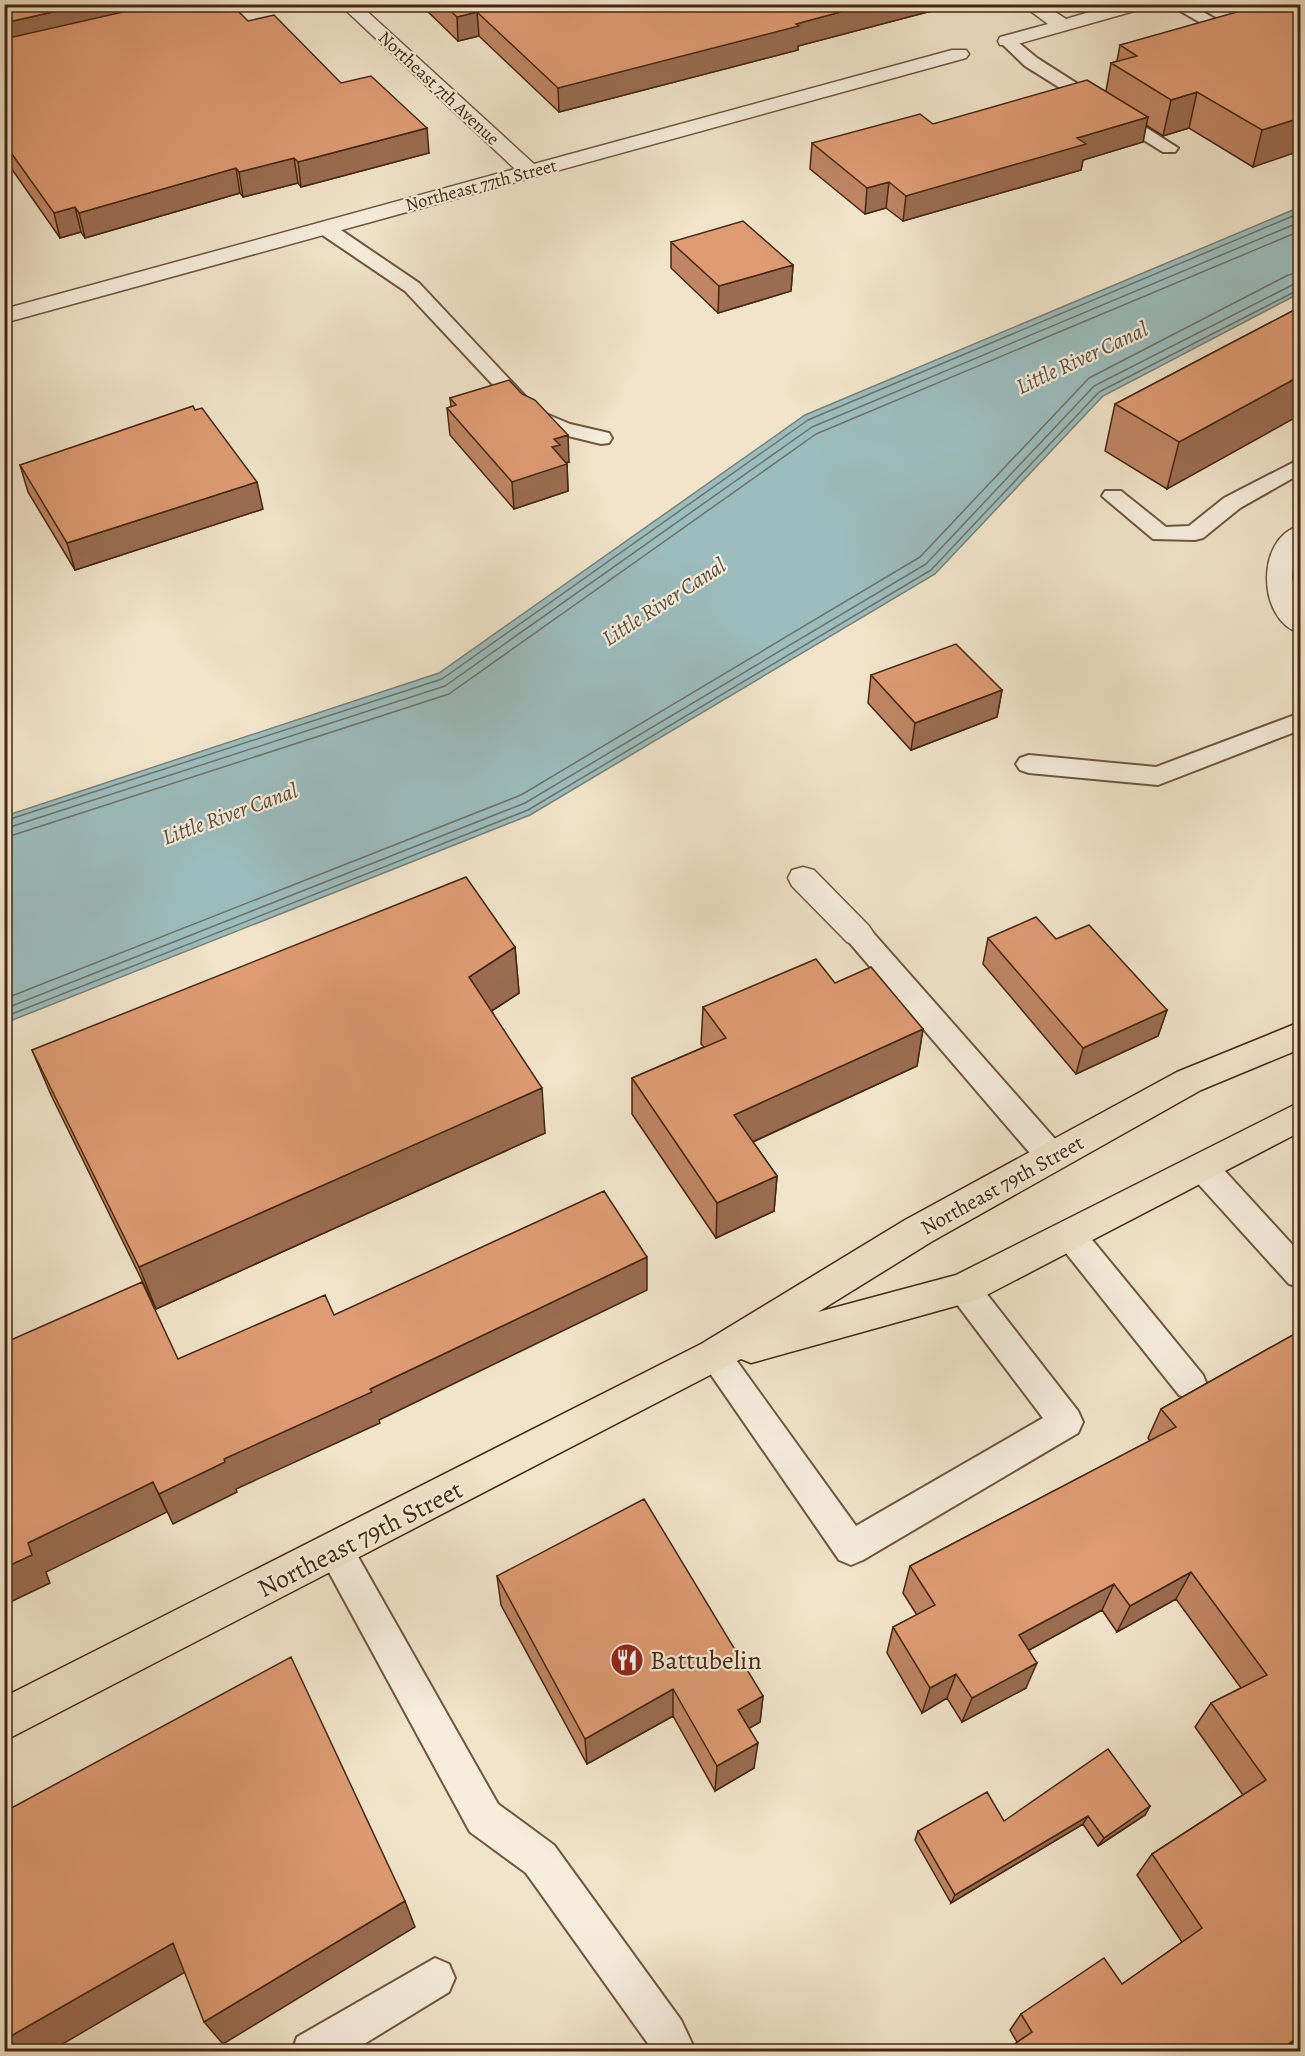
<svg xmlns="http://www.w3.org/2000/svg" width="1305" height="2056" font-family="Alegreya,serif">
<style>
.water{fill:#9cbdbe;stroke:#798179;stroke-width:1.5}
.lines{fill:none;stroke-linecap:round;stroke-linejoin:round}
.shore{stroke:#707268;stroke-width:1.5}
.service-casing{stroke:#70563f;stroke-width:4}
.minor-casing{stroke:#70563f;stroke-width:3}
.primary-casing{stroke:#452711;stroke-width:3}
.service{fill:#f6eddd;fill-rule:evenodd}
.minor{fill:#f6eddd;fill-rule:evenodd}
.primary{fill:#f1e4ca;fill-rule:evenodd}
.wall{fill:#bf8564;stroke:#452711;stroke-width:1.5}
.shaded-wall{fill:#9b6c51;stroke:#452711;stroke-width:1.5}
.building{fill:#de9b74;stroke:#452711;stroke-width:1.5}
.labels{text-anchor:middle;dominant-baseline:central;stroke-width:4.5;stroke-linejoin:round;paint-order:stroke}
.far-street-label{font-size:18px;fill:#452711;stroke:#f6eddd}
.street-label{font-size:21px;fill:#452711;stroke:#f6eddd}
.water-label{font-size:22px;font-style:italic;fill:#5b4c3c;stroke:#f6eddd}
.near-street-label{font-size:26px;fill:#452711;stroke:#f6eddd}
.near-poi-label{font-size:26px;fill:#452711;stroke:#f6eddd;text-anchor:start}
</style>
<rect width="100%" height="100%" fill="#f1e4ca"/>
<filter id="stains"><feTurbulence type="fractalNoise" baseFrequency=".00333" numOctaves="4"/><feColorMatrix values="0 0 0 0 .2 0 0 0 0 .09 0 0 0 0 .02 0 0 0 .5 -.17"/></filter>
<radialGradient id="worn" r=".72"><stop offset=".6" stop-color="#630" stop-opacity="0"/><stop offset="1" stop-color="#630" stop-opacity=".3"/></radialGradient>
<path class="water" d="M1300,207V293L1103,396L935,574L530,815L5,1023V816L439,673L805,415Z"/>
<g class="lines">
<path class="shore" d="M4,821L442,679L808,420L1300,213
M4,829L445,686L812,427L1300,222
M4,838L449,694L816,434L1300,231
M4,999L521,795L920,557L1089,378L1288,275L1300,272
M4,1009L525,803L926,564L1094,386L1300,281
M4,1017L528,810L931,570L1099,392L1300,289"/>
<defs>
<path id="service" d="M1168,4H1189L1233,29L1300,10V20L1231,40Z
M1007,36L1013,38L1037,58L1178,148L1175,152H1163L1025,66L999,41Z
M325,222L332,224L419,283L539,411L570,424L609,433L612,438L609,443L601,444L556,433L525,419L405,291L318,232L316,228L318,224Z
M1300,459V474L1240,508L1203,538L1195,540L1153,539L1102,496L1105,491H1121L1166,527L1189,526L1224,498Z
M1300,713V730L1158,785L1029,773L1020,770L1016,764L1020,758L1029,755L1156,767Z
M858,924L868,927L1063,1148L1067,1157L1063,1166L1052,1169L1041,1166L848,941L844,934L848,927Z
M1203,1156L1214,1159L1300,1253V1287L1289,1284L1192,1177L1188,1168L1192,1159Z
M1069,1221L1080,1225L1203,1375L1207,1385L1203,1395L1191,1400L1179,1395L1058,1243L1053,1234L1058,1225Z
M964,1275L975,1279L1078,1411L1083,1422L1078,1433L863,1560L851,1565L839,1560L698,1356L702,1346L714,1342L726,1346L856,1526L1043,1418L953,1299L948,1289L953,1279Z
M336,1534L348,1539L498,1804L554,1845L681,2020L696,2052H654L526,1873L470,1832L324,1563L319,1551L324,1539Z
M435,1958L449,1964L455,1978L449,1992L351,2052H292L297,2037Z"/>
<path id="minor" d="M339,4H359L534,164L952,50H966L969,54L966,58L4,323V309L515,169Z
M1021,4H1043L1066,19L1116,4H1147L1145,8L1014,45H1000L998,41L1000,37L1048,24Z
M1300,526V550L1293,567L1292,578L1300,606V633C1257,621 1255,537 1300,526Z
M803,867L814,870L869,926L874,934L869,942L858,946L847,942L792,886L788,878L792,870Z"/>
<path id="primary" d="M1300,1022V1049L1201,1090L931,1242L818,1312L956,1275L1300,1102V1132L977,1300L751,1363L741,1359L4,1741V1697L701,1344L905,1220L1177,1072Z"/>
</defs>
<use href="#service" class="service-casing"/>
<use href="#minor" class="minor-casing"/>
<use href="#primary" class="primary-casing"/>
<use href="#service" class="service"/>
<use href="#minor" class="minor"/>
<use href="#primary" class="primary"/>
</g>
<path class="wall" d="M4,4L248,21L341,83L429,153L301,187L298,183L243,197L240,193L85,238L81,232L60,238L4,158Z
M420,4H958L798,46V50L559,112L479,36L458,41Z
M1300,4L1253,167L1189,128L1163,136L1146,125L1143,142L1083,160L1081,170L903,221L886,208L865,214L810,169L812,143L933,124L1106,91L1111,63L1117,61L1120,45Z
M671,242L793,265L791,291L718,313L671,268Z
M1300,307L1167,489L1105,451L1115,404Z
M450,398L569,462L566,463L567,464L568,491L514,509L450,435L447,408L451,407Z
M20,465L263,509L75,570L28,492Z
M871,675L1002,690L997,717L911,750L868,703Z
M988,938L1167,1010L1158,1036L1076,1074L983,964Z
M515,947L519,993L492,1011L545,1133L156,1309L51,1095L32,1050Z
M835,983L923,1029L917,1066L753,1142L777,1176L774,1211L716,1238L632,1114V1078L704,1047L701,1044L703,1007Z
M1300,1331V2037L1280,2052L1017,2042L1010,2030L1021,2014L1122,1984L1182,1942L1137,1875L1152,1854L1243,1795L1195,1727L1211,1703L1241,1688L1176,1599L1117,1632L1102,1610L1029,1650L1026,1688L962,1722L947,1698L922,1713L887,1653L893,1627L917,1615L903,1593L910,1566L1150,1441L1148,1438L1161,1409Z
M497,1576L763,1696L760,1722L749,1728L754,1768L715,1791L673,1716L587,1764L501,1605Z
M1150,1806L1145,1815L1098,1846L1083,1824L951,1903L915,1840L918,1831L1004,1821Z"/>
<path class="shaded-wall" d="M88,4H197L4,49V23Z
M870,4H958L798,46V50L559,112L558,88L796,24Z
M477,12L479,36L458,41L457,17Z
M1197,92L1189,128L1163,136L1171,100Z
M1148,117L1143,142L1083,160L1081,170L903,221L906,196L1077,138Z
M1300,118V151L1253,167L1262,130Z
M427,128L429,153L301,187L298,162Z
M294,158L298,183L243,197L239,172Z
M236,168L240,193L85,238L79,213Z
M889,182L886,208L865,214L867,188Z
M75,207L81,232L60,238L54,213Z
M793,265L791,291L718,313L719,286Z
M1300,376V415L1167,489L1179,442Z
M568,435L569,462L561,464H567L568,491L514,509L512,482L552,447L554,439Z
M257,482L263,509L75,570L67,543Z
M1002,690L997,717L911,750L915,723Z
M515,947L519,993L474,1022L469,977Z
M1167,1010L1158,1036L1076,1074L1083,1048Z
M923,1029L917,1066L732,1151L734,1115Z
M542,1088L545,1133L156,1309L139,1267Z
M777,1176L774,1211L716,1238L717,1203Z
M647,1257V1290L379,1420L380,1423L236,1489L237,1492L173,1524L159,1494L224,1459Z
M153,1482L167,1512L46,1572L50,1583L4,1605V1568L28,1543Z
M1191,1572L1176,1599L1117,1632L1130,1606Z
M1114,1584L1102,1610L1009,1661L1019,1635Z
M1037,1663L1026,1688L962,1722L972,1698Z
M956,1674L947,1698L922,1713L930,1688Z
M673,1689V1716L587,1764L585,1739Z
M763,1696L760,1722L736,1736L738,1710Z
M758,1743L754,1768L715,1791L717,1766Z
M1150,1806L1145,1815L1098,1846L1104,1838Z
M1088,1816L1083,1824L951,1903L955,1895Z
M405,1901L415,1927L223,2044L204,2022Z
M173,1943L192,1968L49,2052H4V2040Z
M1300,2035V2037L1280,2052H1278Z"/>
<path class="building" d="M4,4H88L4,23Z
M158,4H231L248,21L274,15L341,83L371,76L427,128L298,162L294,158L239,172L236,168L79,213L75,207L54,213L4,143V39Z
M443,4H870L796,24L799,26L558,88L477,12L457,17Z
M1265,4H1300V118L1262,130L1197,92L1171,100L1111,63L1137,56L1120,45Z
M1087,80L1148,117L1077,138L1086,144L906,196L889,182L867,188L812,143L920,114L933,124Z
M743,221L793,265L719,286L671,242Z
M1300,307V376L1179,442L1115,404Z
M509,380L522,394L535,400L568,435L554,439L560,445L552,447L567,464L512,482L447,408L456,405L450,398Z
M193,406L195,410L202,408L257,482L67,543L20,465Z
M956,644L1002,690L915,723L871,675Z
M466,877L515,947L469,977L542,1088L139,1267L32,1050Z
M1036,917L1056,939L1089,925L1167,1010L1083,1048L988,938Z
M816,959L835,983L871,967L923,1029L734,1115L777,1176L717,1203L632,1078L726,1038L703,1007Z
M604,1191L647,1257L370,1389L372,1392L224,1459L225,1462L159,1494L153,1482L28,1543L32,1555L4,1568V1343L142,1282L178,1359L325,1295L334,1315Z
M1300,1331V2035L1278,2052H1003L1032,2032L1021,2014L1104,1958L1122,1984L1202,1928L1152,1854L1266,1780L1211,1703L1267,1675L1191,1572L1130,1606L1114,1584L1019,1635L1037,1663L972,1698L956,1674L930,1688L893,1627L935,1605L910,1566L1176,1427L1161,1409Z
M644,1499L763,1696L738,1710L758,1743L717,1766L673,1689L585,1739L497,1576Z
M291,1657L405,1901L204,2022L173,1943L4,2040V1812Z
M1108,1749L1150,1806L1104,1838L1088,1816L955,1895L918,1831L987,1792L1004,1821Z"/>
<defs>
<symbol id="restaurant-disc" viewBox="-11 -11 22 22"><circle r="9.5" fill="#8f2418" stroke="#f6eddd"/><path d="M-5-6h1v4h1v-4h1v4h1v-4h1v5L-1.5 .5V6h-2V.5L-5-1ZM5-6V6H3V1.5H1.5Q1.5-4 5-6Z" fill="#fff"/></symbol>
</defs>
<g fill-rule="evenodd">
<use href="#restaurant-disc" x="608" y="1641" width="38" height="38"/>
</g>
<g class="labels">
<g class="far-street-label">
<text transform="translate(439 88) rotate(43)">Northeast 7th Avenue</text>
<text transform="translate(481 185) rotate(-15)">Northeast 77th Street</text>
</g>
<g class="street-label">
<text transform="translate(1002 1185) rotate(-29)">Northeast 79th Street</text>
</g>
<g class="water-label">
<text transform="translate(1082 358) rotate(-25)">Little River Canal</text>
<text transform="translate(664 602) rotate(-33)">Little River Canal</text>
<text transform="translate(230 814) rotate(-20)">Little River Canal</text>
</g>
<g class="near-street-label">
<text transform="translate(360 1539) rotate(-27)">Northeast 79th Street</text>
</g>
<g class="near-poi-label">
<text x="650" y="1660">Battubelin</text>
</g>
</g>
<rect width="1305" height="2056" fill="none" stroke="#f1e4ca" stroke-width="24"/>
<rect x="6" y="6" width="1293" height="2044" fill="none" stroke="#452711" stroke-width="3"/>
<rect x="12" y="12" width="1281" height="2032" fill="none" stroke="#452711" stroke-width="1.5"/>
<rect width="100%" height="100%" filter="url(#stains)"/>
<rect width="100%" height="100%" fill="url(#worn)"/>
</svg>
